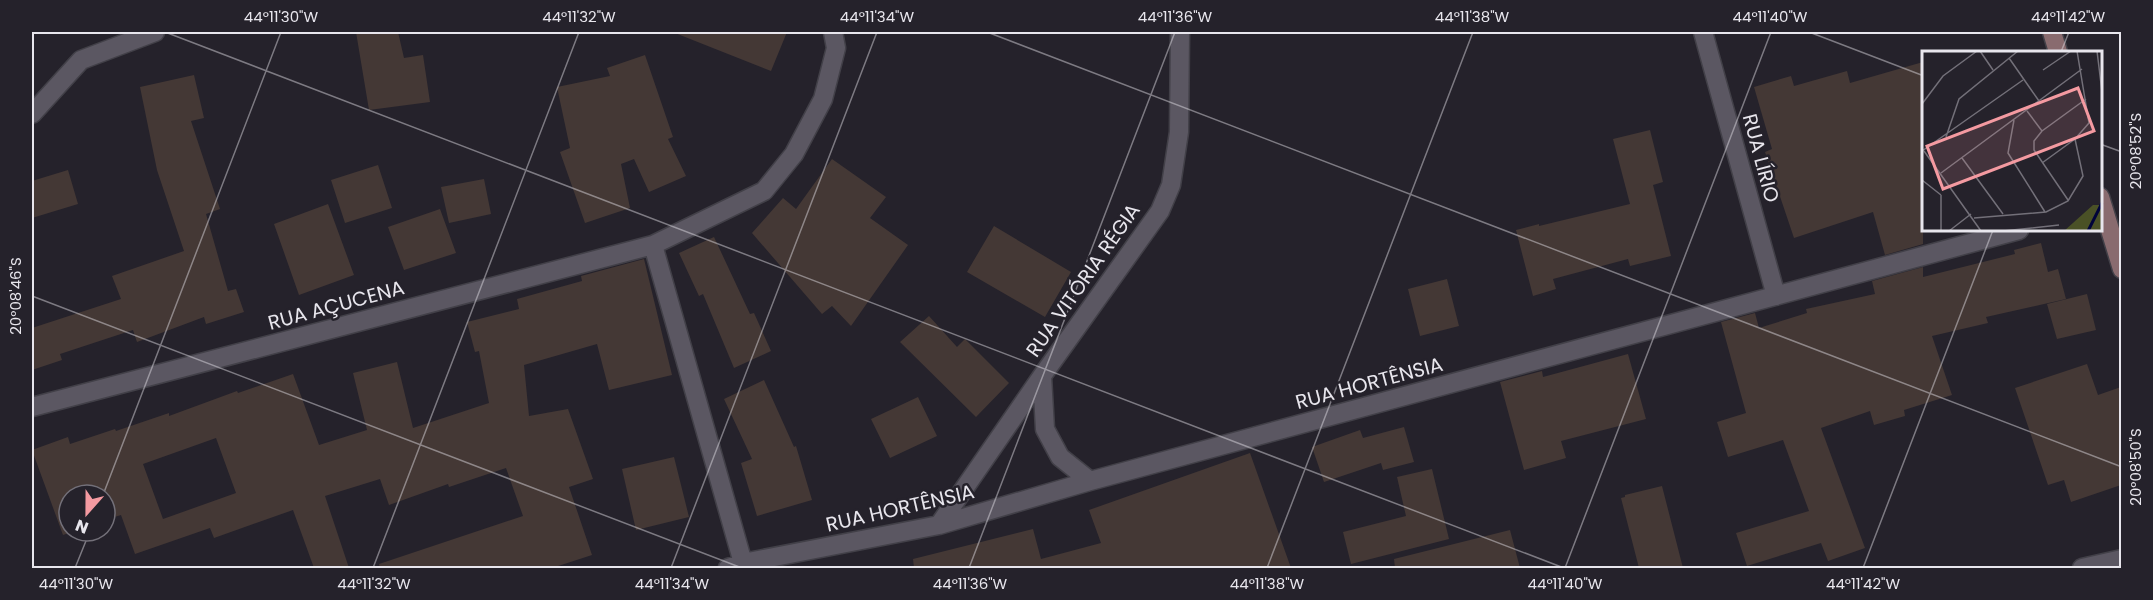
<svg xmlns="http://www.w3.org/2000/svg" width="2153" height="600" font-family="Poppins,sans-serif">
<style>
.building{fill:#443835;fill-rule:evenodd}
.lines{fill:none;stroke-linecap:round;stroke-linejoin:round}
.street-casing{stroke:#424048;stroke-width:21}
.secondary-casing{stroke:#424048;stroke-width:21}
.street{stroke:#5b5762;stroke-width:18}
.secondary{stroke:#896b6f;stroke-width:18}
.ticks{fill:none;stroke:#e8e6ed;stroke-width:1.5;stroke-opacity:0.45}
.labels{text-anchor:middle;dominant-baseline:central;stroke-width:5;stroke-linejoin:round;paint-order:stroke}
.street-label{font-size:20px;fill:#e8e6ed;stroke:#25222b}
.inset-river{fill:none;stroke:#00033a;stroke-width:3}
.inset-road{fill:none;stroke:#737079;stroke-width:1.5}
.view{fill:#f49aa1;fill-opacity:0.15;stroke:#f49aa1;stroke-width:3}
.inset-edge{fill:none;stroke:#e8e6ed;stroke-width:3}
.neatline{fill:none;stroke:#e8e6ed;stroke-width:2}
.ticks-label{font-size:15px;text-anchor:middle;fill:#e8e6ed}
</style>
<rect width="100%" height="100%" fill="#25222b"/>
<path class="building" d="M356,32H398L404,58L423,55L430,102L369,110Z
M675,32H787L771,71L675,33Z
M645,55L673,137L668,139L686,176L649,192L634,159L621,164L630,208L585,223L560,152L570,148L557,87L610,76L607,68Z
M1923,62V244L1885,255L1873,212L1794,238L1765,152L1772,149L1754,87L1791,76L1794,86L1847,71L1850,83Z
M194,75L204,118L191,121L220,209L206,214L228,291L236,289L244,312L206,324L204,317L137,342L133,330L60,354L62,360L32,370V328L121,299L112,276L184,251L157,170L140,87Z
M1650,130L1663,182L1653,185L1671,256L1630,266L1628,259L1553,279L1556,289L1533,296L1516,230L1539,224V226L1630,204L1613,139Z
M832,159L886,197L870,218L908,245L851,326L832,306L822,314L752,233L783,198L796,209Z
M378,165L392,208L345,223L331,180Z
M68,170L78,204L32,218V181Z
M484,179L491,214L449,223L441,187Z
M328,204L354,275L299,295L274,224Z
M440,209L456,253L404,270L388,227Z
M994,226L1071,272L1045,317L967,272Z
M714,237L750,314L754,313L771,351L734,368L703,294L699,296L679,253Z
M2041,243L2048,272L2058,269L2066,299L1986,317L1988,323L1932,336L1952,395L1904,410L1905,416L1874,425L1870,411L1821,428L1865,548L1828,561L1821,543L1747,566L1736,533L1809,511L1783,440L1728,457L1717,422L1746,413L1721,322L1755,313L1759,328L1807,313L1806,309L1875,294L1872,281L1923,267V277L2015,254L2014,250Z
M644,259L672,375L609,390L597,344L524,365L529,416L568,409L593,479L569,487L592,555L552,568H380L379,564L523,516L506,468L449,487L448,484L389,505L380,479L325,496L349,568H314L293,510L214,538L210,528L135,554L121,515L105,520V495H69V531H75L63,535L32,450L68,437L70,444L115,429L116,431L169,413V416L237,391L238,393L293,374L319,445L367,430L353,373L397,362L413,428L489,403L479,351L475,352L467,322L519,309L517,299L582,281L581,276ZM216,438L236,493L163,519L143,464Z
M1447,279L1459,326L1420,336L1408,289Z
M2087,294L2096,330L2057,339L2047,304Z
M929,316L957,347L965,339L1009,383L976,417L900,342Z
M1628,354L1646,419L1561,441L1566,458L1524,470L1500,382L1542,371L1543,377Z
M2087,364L2098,395L2121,387V485L2071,502L2064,480L2048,485L2015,388Z
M764,380L794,447L796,446L812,500L757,516L741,463L752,459L724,399Z
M918,397L937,436L890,458L871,419Z
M1404,427L1414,462L1383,470L1381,463L1324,482L1312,447L1360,430L1363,438Z
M1250,453L1291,568H914L913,559L1033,529L1041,559L1101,543L1089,510Z
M674,457L689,517L636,530L622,469Z
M1432,469L1449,539L1351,564L1343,532L1406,516L1397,477Z
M1662,486L1683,568H1639L1621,498L1625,497V495Z
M1510,530L1520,568H1395L1394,559Z"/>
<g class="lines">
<defs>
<path id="street" d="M1703,32L1776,296
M32,114L81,60L155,32
M653,245L743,563
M1042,376L1045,429L1060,457L1090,481
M32,407L653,245L764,191L794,154L823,99L836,48L833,32
M939,525L1042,376L1160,211L1171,185L1179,132L1180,32
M728,568L743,563L939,525L1090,481L2019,230
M2082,568L2122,559"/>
<path id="secondary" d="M2052,32L2058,52
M2100,197L2122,269"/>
</defs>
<use href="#street" class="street-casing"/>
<use href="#secondary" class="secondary-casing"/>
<use href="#street" class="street"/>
<use href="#secondary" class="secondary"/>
</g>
<path class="ticks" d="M165,32L1564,568M987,32L2122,467M1809,32L1924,76M2061,52L2069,32M2100,144L2122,152M32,296L742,568M103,495L281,32M75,568L90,531M373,568L579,32M671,568L877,32M969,568L1175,32M1267,568L1473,32M1565,568L1771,32M1863,568L1993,230"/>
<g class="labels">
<g class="street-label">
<text transform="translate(1761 158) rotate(75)">RUA LÍRIO</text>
<text transform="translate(1083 280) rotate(-55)">RUA VITÓRIA RÉGIA</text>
<text transform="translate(336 305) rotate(-15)">RUA AÇUCENA</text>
<text transform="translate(1369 383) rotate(-15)">RUA HORTÊNSIA</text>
<text transform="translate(900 508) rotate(-13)">RUA HORTÊNSIA</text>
</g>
</g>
<g transform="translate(1922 51)">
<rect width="180" height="180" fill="#25222b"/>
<path d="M171,154H180V180H142Z" fill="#4a5126"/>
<path class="inset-river" d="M166,180L180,152"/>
<path class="inset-road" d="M58,0L71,19M175,0L180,41M87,7L117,50M121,19L149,0M0,53L21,25L55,0M105,60L120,80M92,69L86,102L123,161M24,86L37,48L96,0M0,100L101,29M2,100L59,180M40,107L81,163M120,112L153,88L167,72L155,0M19,122L160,18M0,129L19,144M146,149L112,99V90L120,80L164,48M52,167L124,161L146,150L161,125L153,88M19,180V144M27,180L49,163M81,180L137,174"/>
<path class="view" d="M156,37L172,80L21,138L5,95Z"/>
<rect width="180" height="180" class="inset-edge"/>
</g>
<rect width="2153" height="600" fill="none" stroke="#25222b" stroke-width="66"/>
<g transform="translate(87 513) rotate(201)"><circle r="28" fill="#25222b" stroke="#737079" stroke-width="1.5"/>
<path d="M0-4.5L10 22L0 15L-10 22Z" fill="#f49aa1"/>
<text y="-9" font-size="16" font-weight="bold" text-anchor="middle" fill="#e8e6ed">N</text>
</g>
<rect x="33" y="33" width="2087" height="534" class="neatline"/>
<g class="ticks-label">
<text x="281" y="22">44°11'30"W</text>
<text x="579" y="22">44°11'32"W</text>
<text x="877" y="22">44°11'34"W</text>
<text x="1175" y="22">44°11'36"W</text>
<text x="1472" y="22">44°11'38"W</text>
<text x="1770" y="22">44°11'40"W</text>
<text x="2068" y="22">44°11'42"W</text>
<text transform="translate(2136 151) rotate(-90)" y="5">20°08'52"S</text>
<text transform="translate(16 296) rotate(-90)" y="5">20°08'46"S</text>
<text transform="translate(2136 467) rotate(-90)" y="5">20°08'50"S</text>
<text x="76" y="589">44°11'30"W</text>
<text x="374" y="589">44°11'32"W</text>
<text x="672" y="589">44°11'34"W</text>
<text x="970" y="589">44°11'36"W</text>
<text x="1267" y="589">44°11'38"W</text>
<text x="1565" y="589">44°11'40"W</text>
<text x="1863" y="589">44°11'42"W</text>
</g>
</svg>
